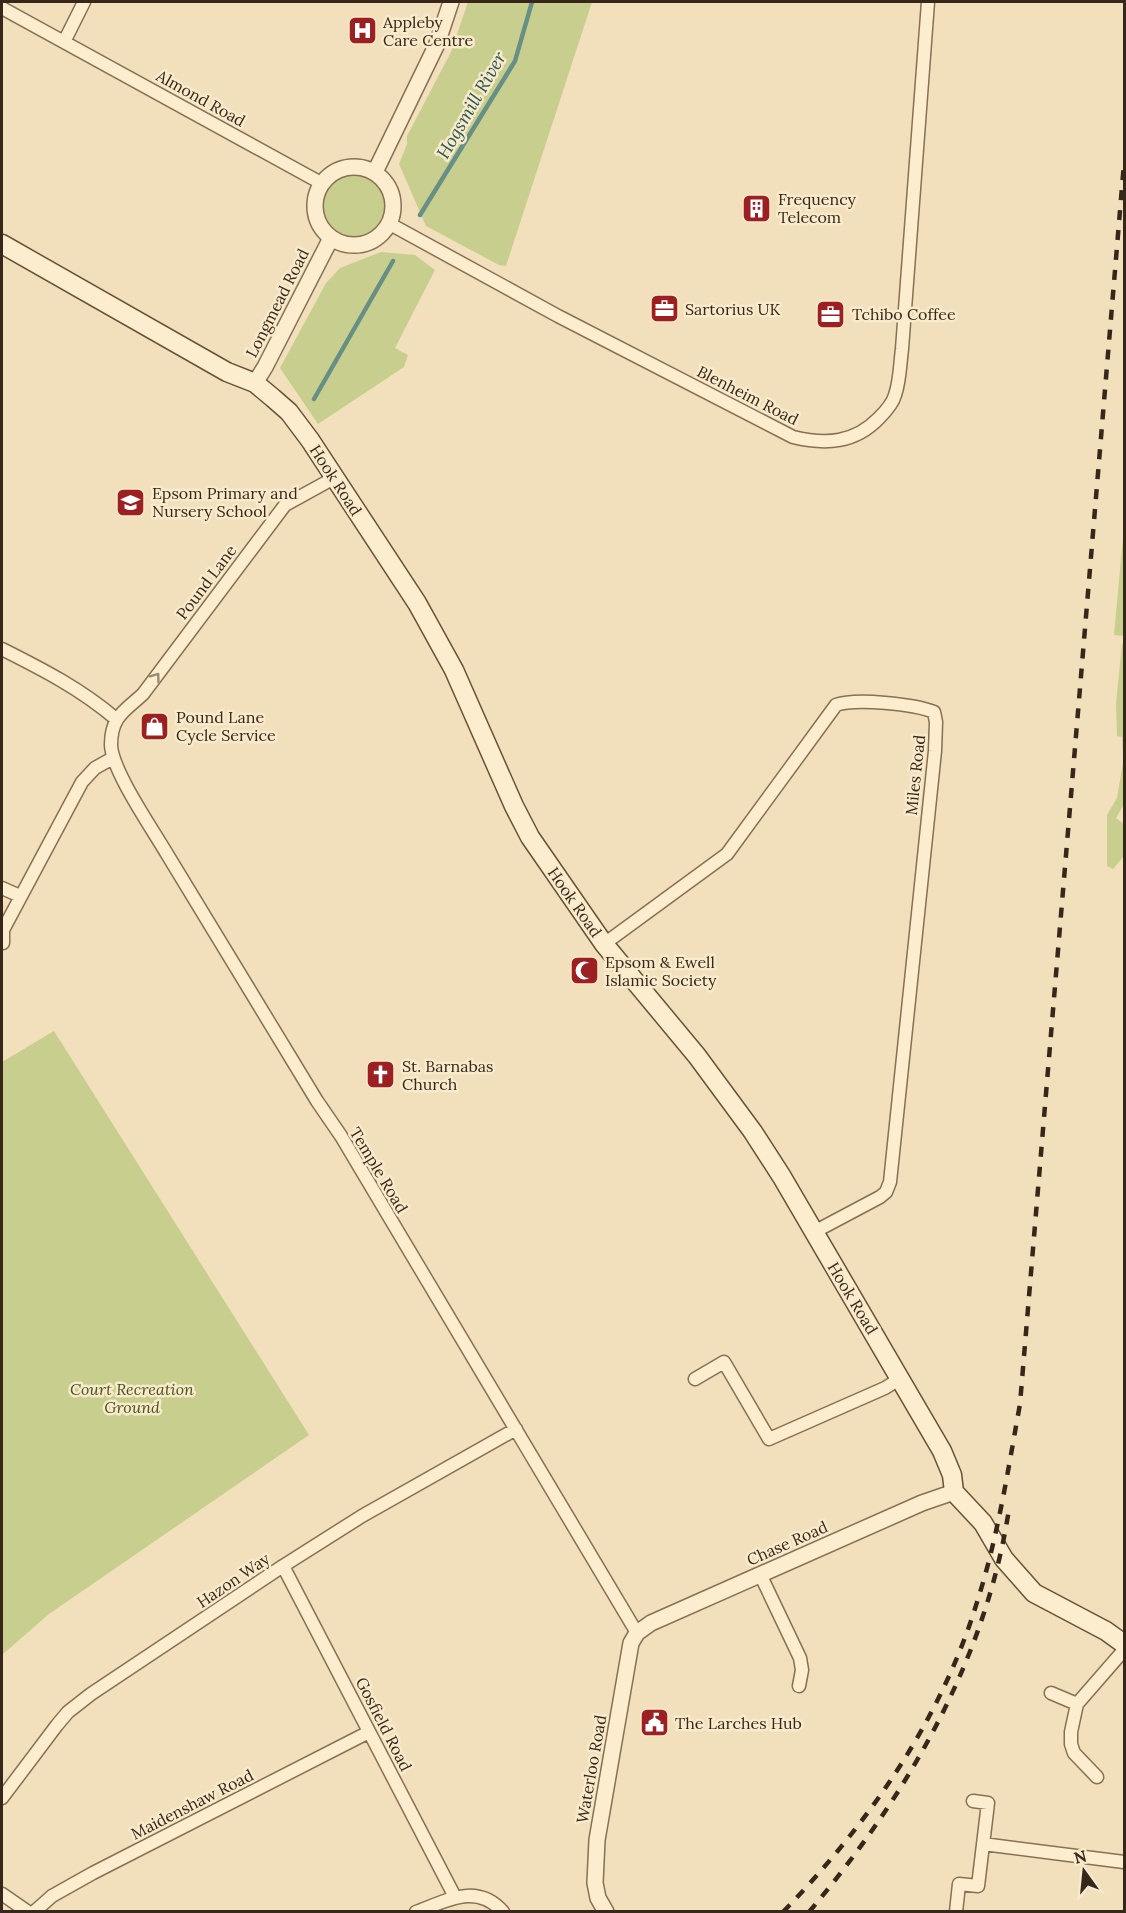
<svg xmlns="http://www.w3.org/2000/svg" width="1126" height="1913" font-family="Lora,serif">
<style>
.green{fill:#c8cf8e}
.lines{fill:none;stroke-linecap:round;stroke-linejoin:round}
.stream{stroke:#678f84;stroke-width:4.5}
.minor-casing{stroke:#896f54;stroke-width:15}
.tertiary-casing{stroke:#896f54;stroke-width:18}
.secondary-casing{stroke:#6a5037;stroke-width:21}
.minor{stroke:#fbedce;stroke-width:12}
.tertiary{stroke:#fbedce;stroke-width:15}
.secondary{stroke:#fbedce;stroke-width:18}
.rail{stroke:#37271a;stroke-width:4.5;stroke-dasharray:10 10;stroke-linecap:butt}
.oneway{stroke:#998a74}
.labels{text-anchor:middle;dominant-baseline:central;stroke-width:5;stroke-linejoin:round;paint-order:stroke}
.poi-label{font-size:16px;fill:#37271a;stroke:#f8eacb;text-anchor:start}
.street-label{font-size:16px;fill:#37271a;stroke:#f8eacb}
.park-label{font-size:16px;font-style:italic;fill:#48551f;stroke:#f8eacb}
.water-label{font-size:18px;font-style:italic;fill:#285854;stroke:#f8eacb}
</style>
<rect width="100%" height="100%" fill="#f1e0bb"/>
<path class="green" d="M468,2H592L506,266L499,265L426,226L399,164L407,144V136L451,52Z
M320 207a34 34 0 1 1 68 0a34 34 0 1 1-68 0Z
M381,252L415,255L435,270L395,348L408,355L404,367L318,424L280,368L326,283L340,268Z
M1124,526V636L1114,635Z
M1124,643V804L1116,818L1124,824V856L1113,869L1107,866V815L1117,798L1123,762L1122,737L1117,736L1116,704L1122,644Z
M54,1031L309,1435L49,1614L2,1655V1062Z"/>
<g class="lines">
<path class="stream" d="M420,215L515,61L532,2
M314,399L393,261"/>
<defs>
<path id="minor" d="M2,8L321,183
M64,42L84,2
M390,224L558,316L793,437C826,445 855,443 879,418C885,412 893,403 895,395C900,381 900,364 902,349L928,2
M334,478L285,505L143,694C125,711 111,716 111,745C112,771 153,830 167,854C217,937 267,1019 317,1101L341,1136L637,1633
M2,649C42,669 81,689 116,719
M2,888L20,896
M3,943V930L82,782L95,768L113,758
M604,944L727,854L836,705C856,698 914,704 934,712L936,722L935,751L890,1182L886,1192L880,1197L814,1232
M695,1379L724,1362L769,1439L885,1388L901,1378
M283,1566L455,1897
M760,1574L800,1658L802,1670L799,1686
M1051,1693L1077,1704
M1097,1777L1074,1753L1071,1744V1732L1077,1704L1124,1650
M2,1798L57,1725L68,1712L91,1694L283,1566L362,1516L516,1429
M983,1844L1124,1862
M2,1894L28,1912
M34,1912L52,1896L93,1873L369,1732
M416,1912C446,1901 477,1882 503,1912
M956,1912L959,1884L978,1886L988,1803L973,1801"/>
<path id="tertiary" d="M315 206a39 39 0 1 1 78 0a39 39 0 1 1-78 0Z
M375,172L437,44L451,2
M255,383L265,367L331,238
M606,1912L598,1898L595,1883L597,1840L631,1643L637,1633L651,1623L922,1503L954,1492"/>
<path id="secondary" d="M2,244L227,372L255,383L273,398L289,412L310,440L417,603L454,670L514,806L530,837L604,944L697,1056L753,1132L782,1177L942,1451L952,1475L954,1492L983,1523L1004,1559L1034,1593L1106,1631L1124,1644"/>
</defs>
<use href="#minor" class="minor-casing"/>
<use href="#tertiary" class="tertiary-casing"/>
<use href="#secondary" class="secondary-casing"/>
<use href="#minor" class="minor"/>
<use href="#tertiary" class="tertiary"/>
<use href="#secondary" class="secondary"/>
<path class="rail" d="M783,1912C869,1823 942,1719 978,1599C998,1536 1008,1470 1020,1404L1124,163
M809,1912C907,1796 986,1660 1009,1509"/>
</g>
<defs><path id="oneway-chevron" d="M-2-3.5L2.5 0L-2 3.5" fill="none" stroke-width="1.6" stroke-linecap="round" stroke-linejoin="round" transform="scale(1.5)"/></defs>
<use class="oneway" href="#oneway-chevron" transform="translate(156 677) rotate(-54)"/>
<defs>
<symbol id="hospital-square" viewBox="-11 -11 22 22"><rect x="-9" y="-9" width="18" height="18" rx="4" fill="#9c1f22" stroke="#f8eacb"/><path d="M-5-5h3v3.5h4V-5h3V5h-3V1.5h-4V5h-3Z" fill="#fff"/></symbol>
<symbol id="building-square" viewBox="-11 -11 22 22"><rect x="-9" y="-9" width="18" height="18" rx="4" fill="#9c1f22" stroke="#f8eacb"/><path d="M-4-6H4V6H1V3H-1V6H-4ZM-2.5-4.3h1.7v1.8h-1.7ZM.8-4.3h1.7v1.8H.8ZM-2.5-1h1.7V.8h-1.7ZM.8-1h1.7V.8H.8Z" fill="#fff"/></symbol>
<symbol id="office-square" viewBox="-11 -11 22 22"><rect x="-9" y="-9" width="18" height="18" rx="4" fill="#9c1f22" stroke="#f8eacb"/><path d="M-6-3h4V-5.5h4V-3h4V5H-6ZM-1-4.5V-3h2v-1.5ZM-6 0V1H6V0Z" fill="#fff"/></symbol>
<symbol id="school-square" viewBox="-11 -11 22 22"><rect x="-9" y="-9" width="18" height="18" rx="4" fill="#9c1f22" stroke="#f8eacb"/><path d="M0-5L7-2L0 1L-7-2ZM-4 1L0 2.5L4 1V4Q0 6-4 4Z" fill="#fff"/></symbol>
<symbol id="shop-square" viewBox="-11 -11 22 22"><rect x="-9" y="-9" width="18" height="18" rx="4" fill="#9c1f22" stroke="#f8eacb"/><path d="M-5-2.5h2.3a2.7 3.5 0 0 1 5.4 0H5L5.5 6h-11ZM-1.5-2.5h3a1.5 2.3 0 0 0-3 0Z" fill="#fff"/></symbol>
<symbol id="mosque-square" viewBox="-11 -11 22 22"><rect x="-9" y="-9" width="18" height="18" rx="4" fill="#9c1f22" stroke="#f8eacb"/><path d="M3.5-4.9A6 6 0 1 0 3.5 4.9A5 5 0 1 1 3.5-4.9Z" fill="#fff"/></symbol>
<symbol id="church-square" viewBox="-11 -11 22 22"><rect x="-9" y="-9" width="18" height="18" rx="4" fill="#9c1f22" stroke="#f8eacb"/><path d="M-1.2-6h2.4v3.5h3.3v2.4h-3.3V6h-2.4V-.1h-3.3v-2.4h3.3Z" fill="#fff"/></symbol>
<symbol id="civic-square" viewBox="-11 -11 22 22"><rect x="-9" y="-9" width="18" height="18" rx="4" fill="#9c1f22" stroke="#f8eacb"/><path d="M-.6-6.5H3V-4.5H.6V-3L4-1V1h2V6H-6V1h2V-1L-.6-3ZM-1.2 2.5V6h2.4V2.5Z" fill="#fff"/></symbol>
</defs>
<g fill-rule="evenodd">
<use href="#hospital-square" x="346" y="14" width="33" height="33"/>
<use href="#building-square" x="740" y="192" width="33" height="33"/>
<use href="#office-square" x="648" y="292" width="33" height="33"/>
<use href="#office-square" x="814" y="298" width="33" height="33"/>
<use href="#school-square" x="114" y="486" width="33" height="33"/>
<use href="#shop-square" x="138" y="710" width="33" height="33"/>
<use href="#mosque-square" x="568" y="954" width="33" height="33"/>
<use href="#church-square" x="364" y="1058" width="33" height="33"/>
<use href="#civic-square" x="638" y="1706" width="33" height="33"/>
</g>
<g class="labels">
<g class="poi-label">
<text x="383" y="22">Appleby<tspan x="383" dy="18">Care Centre</tspan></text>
<text x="778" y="199">Frequency<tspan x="778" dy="18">Telecom</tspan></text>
<text x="685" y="309">Sartorius UK</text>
<text x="852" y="314">Tchibo Coffee</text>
<text x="152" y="493">Epsom Primary and<tspan x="152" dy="18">Nursery School</tspan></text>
<text x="176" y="717">Pound Lane<tspan x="176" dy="18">Cycle Service</tspan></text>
<text x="605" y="962">Epsom &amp; Ewell<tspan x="605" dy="18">Islamic Society</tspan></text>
<text x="402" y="1066">St. Barnabas<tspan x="402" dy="18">Church</tspan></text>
<text x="675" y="1723">The Larches Hub</text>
</g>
<g class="street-label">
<text transform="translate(201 98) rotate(29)">Almond Road</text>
<text transform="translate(277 303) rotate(-63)">Longmead Road</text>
<text transform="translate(748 395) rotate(27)">Blenheim Road</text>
<text transform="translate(336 480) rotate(57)">Hook Road</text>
<text transform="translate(206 582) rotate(-53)">Pound Lane</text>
<text transform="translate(915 775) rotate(-84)">Miles Road</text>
<text transform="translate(575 902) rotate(55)">Hook Road</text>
<text transform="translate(379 1170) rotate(59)">Temple Road</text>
<text transform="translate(853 1298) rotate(59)">Hook Road</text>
<text transform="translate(787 1543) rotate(-24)">Chase Road</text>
<text transform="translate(233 1580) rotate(-34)">Hazon Way</text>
<text transform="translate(384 1724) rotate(63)">Gosfield Road</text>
<text transform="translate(591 1769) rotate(-80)">Waterloo Road</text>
<text transform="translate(192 1804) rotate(-27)">Maidenshaw Road</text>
</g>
<g class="park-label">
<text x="132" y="1389">Court Recreation<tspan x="132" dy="18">Ground</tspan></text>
</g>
<g class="water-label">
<text transform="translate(471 105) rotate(-60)">Hogsmill River</text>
</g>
</g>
<rect width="1126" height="1913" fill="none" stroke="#37271a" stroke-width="6"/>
<g transform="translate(1084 1871) rotate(345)" stroke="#f8eacb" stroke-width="4.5" paint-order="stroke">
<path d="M0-4.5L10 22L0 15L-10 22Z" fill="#37271a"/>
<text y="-9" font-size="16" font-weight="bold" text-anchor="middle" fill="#37271a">N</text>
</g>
</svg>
